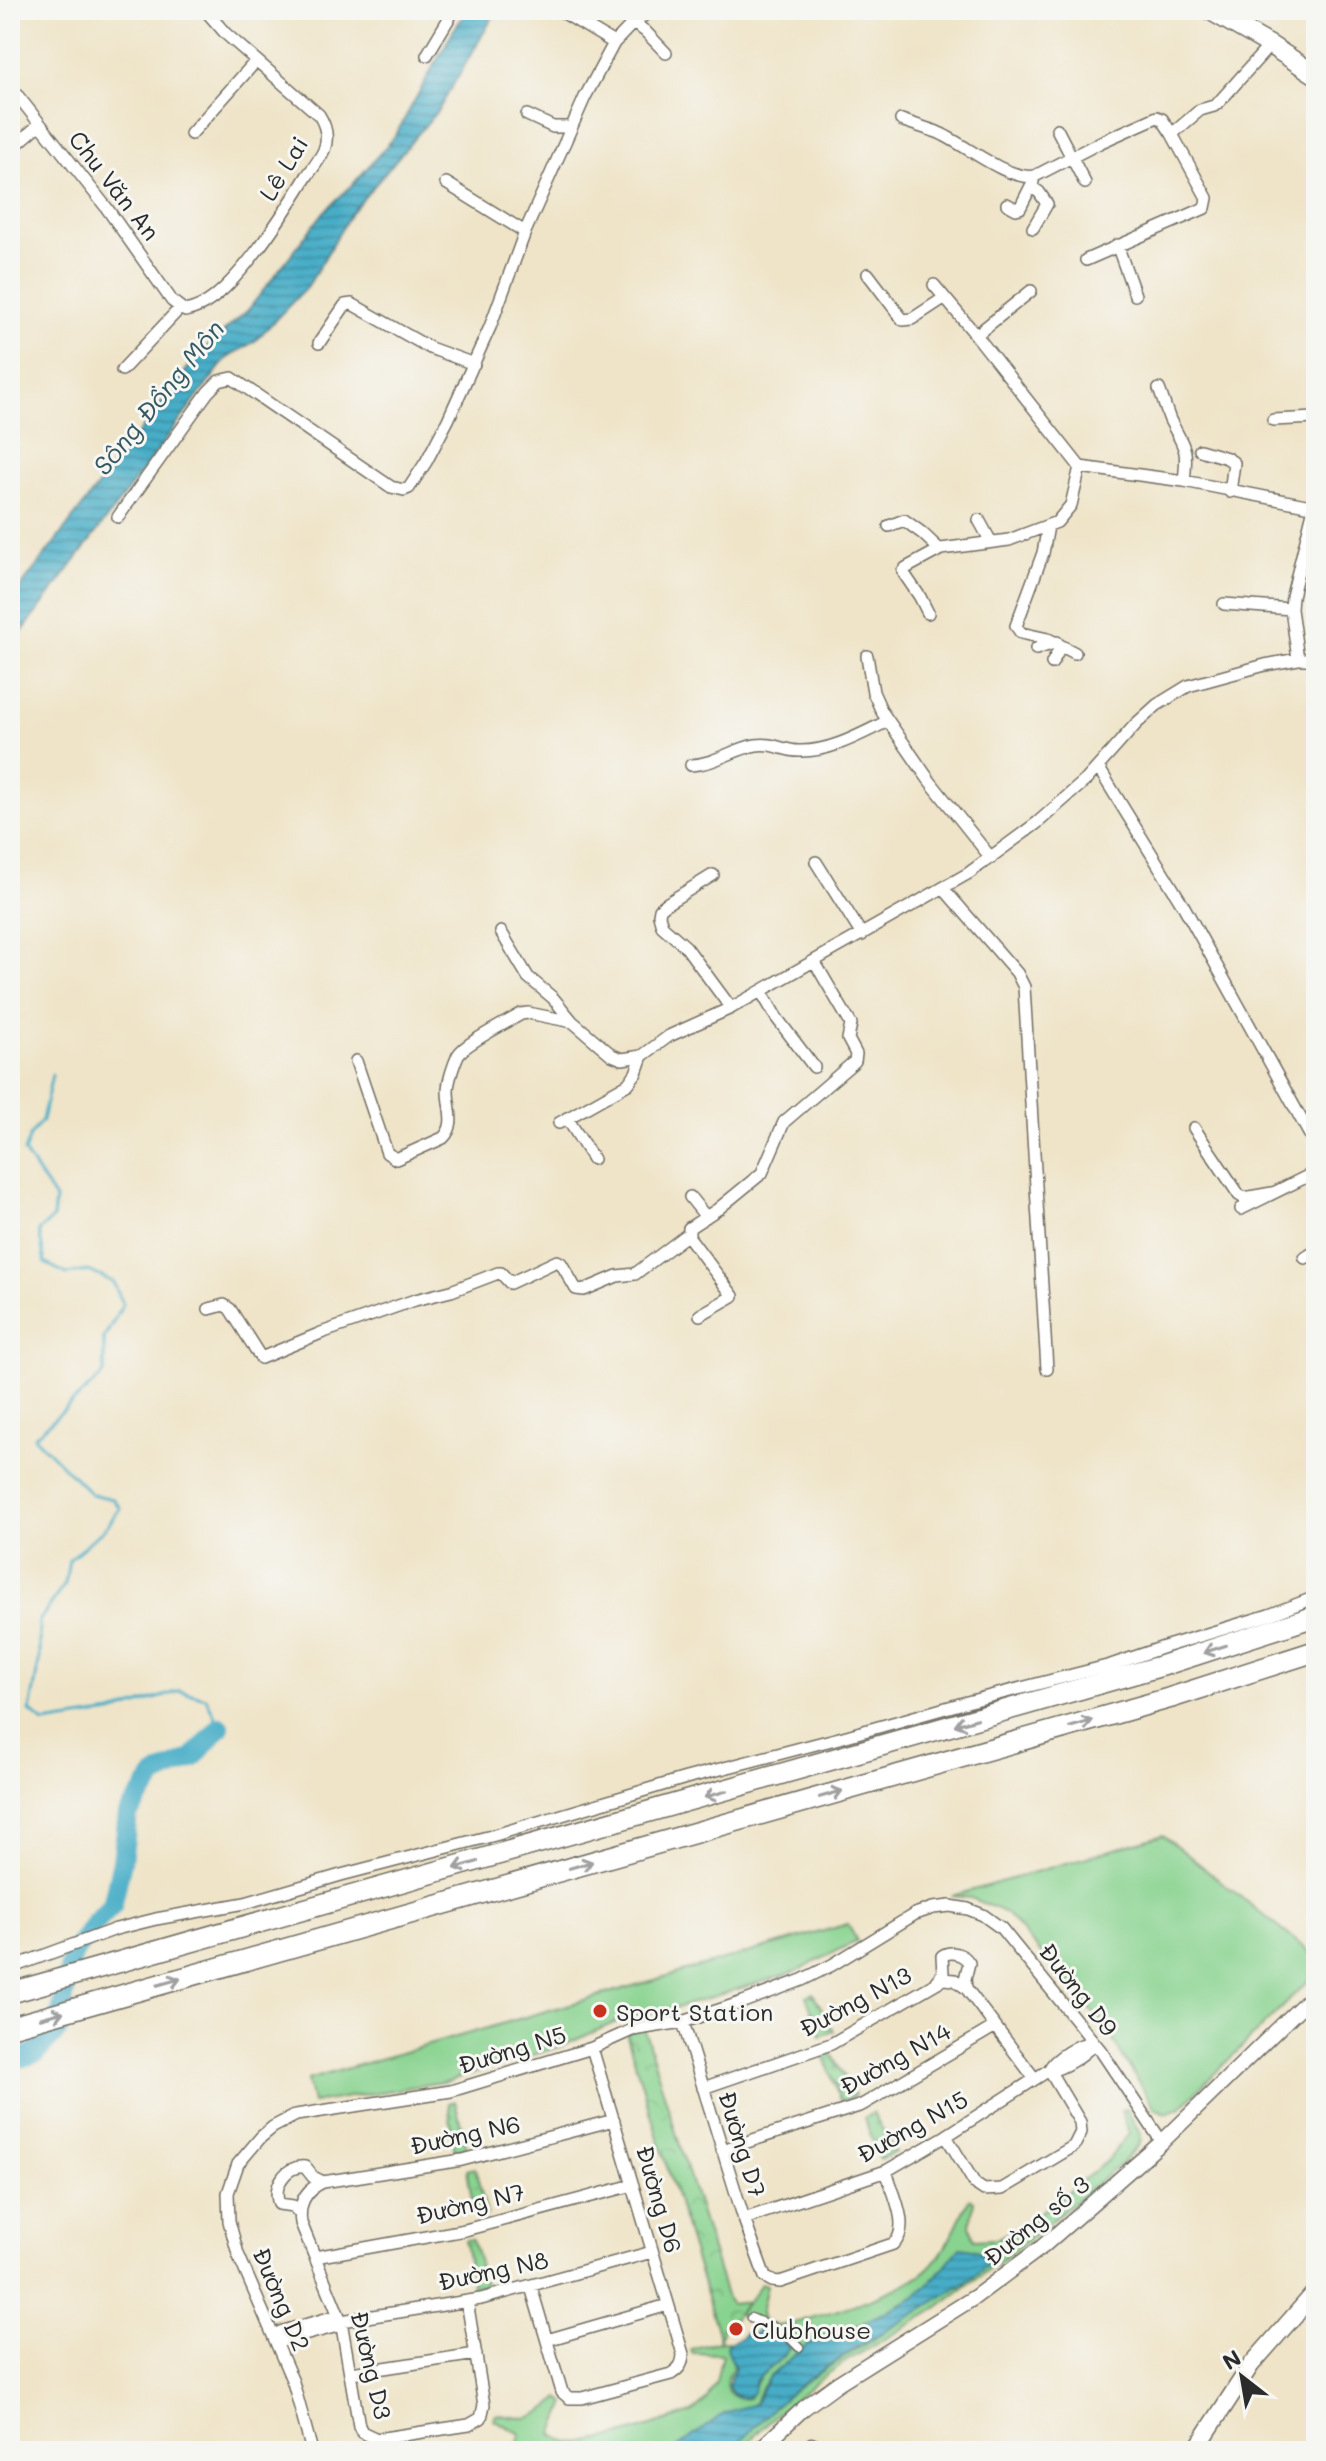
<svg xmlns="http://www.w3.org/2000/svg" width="1326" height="2461" font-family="Mali,sans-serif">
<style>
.grass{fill:#89d390;stroke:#5a7f5e;stroke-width:2}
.park{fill:url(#park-crowns);stroke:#5a7f5e;stroke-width:2}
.garden{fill:url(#garden-dots);stroke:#5a7f5e;stroke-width:2}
.water{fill:url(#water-rules);stroke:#396c79;stroke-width:2}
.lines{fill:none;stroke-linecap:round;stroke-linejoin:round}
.stream{stroke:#47adc7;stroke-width:3}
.river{stroke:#47adc7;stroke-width:20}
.pedestrian-casing{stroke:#706c62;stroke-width:11}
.minor-casing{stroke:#706c62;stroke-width:14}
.tertiary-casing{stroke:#706c62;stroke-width:17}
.secondary-casing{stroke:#706c62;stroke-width:19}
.primary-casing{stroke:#706c62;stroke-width:21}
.motorway-casing{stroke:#706c62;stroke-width:23}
.pedestrian{stroke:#fff;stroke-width:8}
.minor{stroke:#fff;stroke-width:11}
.tertiary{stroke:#fff;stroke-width:14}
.secondary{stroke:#fff;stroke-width:16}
.primary{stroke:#fff;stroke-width:18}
.motorway{stroke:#fff;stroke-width:20}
.oneway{stroke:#a0a0a0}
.poi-dot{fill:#c8321e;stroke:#f6f6f2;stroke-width:3}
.labels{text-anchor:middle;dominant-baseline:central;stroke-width:6;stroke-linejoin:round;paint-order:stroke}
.street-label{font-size:24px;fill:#2b2b2b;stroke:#f6f6f2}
.poi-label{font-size:24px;fill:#2b2b2b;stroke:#f6f6f2;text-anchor:start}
.water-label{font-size:26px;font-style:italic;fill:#355862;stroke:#f6f6f2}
</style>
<defs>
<pattern id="park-crowns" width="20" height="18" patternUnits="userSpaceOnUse" patternTransform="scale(2)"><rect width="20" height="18" fill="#89d390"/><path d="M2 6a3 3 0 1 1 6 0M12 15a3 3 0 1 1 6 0" fill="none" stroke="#76b57c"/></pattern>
<pattern id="garden-dots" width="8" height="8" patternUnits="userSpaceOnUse" patternTransform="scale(2)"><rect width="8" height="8" fill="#89d390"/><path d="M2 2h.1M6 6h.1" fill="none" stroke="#76b57c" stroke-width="1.8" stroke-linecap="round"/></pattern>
<pattern id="water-rules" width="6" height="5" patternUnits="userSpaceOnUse" patternTransform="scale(2)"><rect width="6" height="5" fill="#47adc7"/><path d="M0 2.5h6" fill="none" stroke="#3b8da2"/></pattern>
</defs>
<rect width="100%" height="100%" fill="#f6f6f2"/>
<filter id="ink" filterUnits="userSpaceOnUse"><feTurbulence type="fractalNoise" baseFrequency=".0125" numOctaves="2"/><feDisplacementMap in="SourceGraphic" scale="16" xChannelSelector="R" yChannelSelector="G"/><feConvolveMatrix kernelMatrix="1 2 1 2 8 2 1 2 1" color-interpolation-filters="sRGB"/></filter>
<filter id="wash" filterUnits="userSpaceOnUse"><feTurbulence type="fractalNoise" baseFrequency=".006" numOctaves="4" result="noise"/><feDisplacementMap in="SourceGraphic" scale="32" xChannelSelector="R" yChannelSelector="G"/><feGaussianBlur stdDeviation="1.8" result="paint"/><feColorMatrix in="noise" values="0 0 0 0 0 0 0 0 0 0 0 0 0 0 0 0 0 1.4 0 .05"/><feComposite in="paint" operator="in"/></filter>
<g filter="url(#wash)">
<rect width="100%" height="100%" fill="#efe4c8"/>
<path class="grass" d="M1163,1835L1316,1957V1973L1180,2108L1166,2113L1155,2108L1100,2020L1006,1913L971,1898L952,1896Z
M848,1924L857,1941L797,1971L679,2007L632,2015L562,2046L448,2081L312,2103L307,2080Z
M1126,2109L1141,2135L1140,2144L1121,2164L1022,2245L930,2313L845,2362L816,2382L771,2419L739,2451H730L755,2424L800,2385L955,2288L953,2256L936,2277L915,2297L851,2329L823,2336L762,2386L755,2403L673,2451H509L517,2445L521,2434L493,2419L496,2414C530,2421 533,2420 560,2398L566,2403L553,2434L569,2443L589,2442L619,2436L692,2413L706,2400L716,2382L722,2354L692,2353L691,2349L719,2341H729L727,2346L733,2367C731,2372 728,2376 727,2380C723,2395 738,2400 749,2398L760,2376L792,2347L768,2328L755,2326L738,2314L762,2283L767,2285L761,2313L763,2321L777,2326L791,2324C827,2313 903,2293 929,2268C947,2251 958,2221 969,2199L974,2201L970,2224L974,2240L996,2239L1026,2222L1076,2186L1108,2160L1129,2133L1121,2110Z"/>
<path class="park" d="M644,2028L727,2299L731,2304L747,2302L732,2320L734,2322L723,2326L720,2340L626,2033Z"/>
<path class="garden" d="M813,1993L834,2031L821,2036L806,1996Z
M831,2054L855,2095L841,2102L824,2056Z
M455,2101L467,2149L455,2152L448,2103Z
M873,2113L896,2152L880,2159L864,2118Z
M475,2168L487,2215L475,2218L467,2170Z
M472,2239L485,2284L472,2287L465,2240Z"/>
<path class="water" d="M468,10H497L439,109L351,213L308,286L255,341L226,359L10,648V601L198,355L248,310L324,212L355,182L395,136L453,31Z
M960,2247C972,2248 980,2250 989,2259L988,2265L960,2287H957C907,2321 852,2347 803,2383C776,2402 755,2428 730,2451H673L720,2416L733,2410L755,2404L768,2378L810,2342L823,2336L851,2329L915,2297L936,2277Z
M762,2326L780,2333L789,2348L785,2355L756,2380L753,2393C743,2402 733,2398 728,2386L735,2367L729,2357L727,2346L729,2342L742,2338L745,2332L751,2336Z"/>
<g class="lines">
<path class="stream" d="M52,1075L42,1120L30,1136L24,1152L55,1199L53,1218L39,1231L45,1263L67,1274L89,1271L113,1282L123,1304L104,1338V1374L34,1437L91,1494L113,1499L120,1508L107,1526L69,1560L65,1584L39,1621V1662L30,1711L44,1723L112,1713L180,1691L206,1698L220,1727"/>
<path class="river" d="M10,2061L36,2053L58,2030L72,1955L95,1923L112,1906L122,1861L128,1814L155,1776L193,1758L220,1727"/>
</g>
</g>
<g filter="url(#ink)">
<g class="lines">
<defs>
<path id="pedestrian" d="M751,2318L784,2332L799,2347
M800,2451L811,2442L819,2445L827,2451"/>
<path id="minor" d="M559,10L614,43
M10,18L17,10
M633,23L645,31L666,53
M427,55L454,10
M10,86L106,207L172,301L185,311C195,309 204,305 213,298C245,273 285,212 307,176C313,168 320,159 324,150C329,137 326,126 319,115L226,34L205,10
M527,115L553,127H571
M901,120C913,124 925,128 937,132C964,143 1007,181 1035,176L1101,142L1157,117L1162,119L1172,134L1200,110L1214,106L1219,102L1270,45
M1057,129L1085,183
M191,134L256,61
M10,150L39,125
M446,183L525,232
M1031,187L1039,192L1047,204L1033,228
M1007,204L1016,209L1020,208L1033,182
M1117,245L1135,295
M1086,260L1205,208L1207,198L1172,134
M868,274L903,320L912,319L944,298
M934,285L976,335L1080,467L1184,481L1316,507
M976,335L1031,291
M319,343L345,305L352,304L430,348L474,364
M122,370L180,308
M1159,389C1163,399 1166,410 1170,420C1185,449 1188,447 1184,481
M1273,420L1316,418
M1200,450L1227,458L1234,463L1230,492
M118,517L208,392L219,381L232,378L391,487L404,490L409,488L426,462L448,420L490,327L525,232L585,97L614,43L633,23L652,10
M979,520L991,542
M889,526L904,520L922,533L939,549
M1048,526L1043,553L1016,626L1021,633L1048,639L1075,653
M1224,604L1291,609
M928,613L920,597L905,575L903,571L906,568L941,549L1009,540L1057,522L1071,505L1080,467
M1036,649L1057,642
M867,656L873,692L882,712L929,780L991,858
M1298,659L1291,609L1292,596L1314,507
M1052,663L1059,650L1064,647
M691,765C715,764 733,749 756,745C774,742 783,751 799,751C830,752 861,734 888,721
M1098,767L1183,905L1316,1146
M816,862L862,935
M713,875L666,904L660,909L659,915L662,926L686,947L731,1008
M943,888L1017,973L1024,987L1047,1369
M501,932L528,977L553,998L572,1021
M761,991L776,1017L814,1067
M356,1061L387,1153L396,1159L443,1138C457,1125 448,1108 448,1091C448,1081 454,1064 458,1055C465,1043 508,1022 521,1014L528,1013L573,1022L612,1055L622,1059L642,1056
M567,1118L593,1159
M559,1123L628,1084L636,1073L642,1056L669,1036L731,1008L969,873L1037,823L1087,779L1136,724L1157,705L1188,686L1265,665L1298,659H1316
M1194,1128L1239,1195L1244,1198L1272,1193
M690,1197L706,1217
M1241,1209L1316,1172
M1305,1258L1316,1251
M209,1309L224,1305L230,1309L261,1358L321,1333L415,1300L451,1291L498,1273H501L510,1283L557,1261L561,1263L576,1289L584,1290L617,1276L635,1274L688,1234
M700,1315L733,1296L689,1237V1228L718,1209L762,1173L784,1122L855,1061L856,1054L848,1039L851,1024L814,961
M10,1968L116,1929L156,1919L245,1903L341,1875L495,1835L686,1778L843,1737L967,1702L1111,1665L1164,1647L1269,1615L1316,1597
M936,1981L943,1973L942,1956C951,1950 964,1954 969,1963L965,1979L966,1988
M683,2022L744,2219L765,2277L772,2281L780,2282L893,2244C912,2229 892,2191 886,2171
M1049,2070C1054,2058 1080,2043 1093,2042
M703,2088L831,2044L943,1979L955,1980L966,1988L1035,2079
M946,2136L975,2184L984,2190L1002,2189L1074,2146L1081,2132L1080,2122L1049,2070
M722,2150L862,2105L994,2027
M300,2214L293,2206L279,2204C272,2186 286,2165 305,2167L313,2177L323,2182
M744,2219L886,2171L946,2136L1049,2070C1060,2071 1090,2052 1093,2042
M315,2257L465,2230L633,2185
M531,2287L562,2392L569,2398H582L671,2374C679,2369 683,2364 683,2354L592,2048
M467,2301L484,2405L481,2418L469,2425L377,2439L362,2432L359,2426L341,2321L301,2223C298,2204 305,2190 323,2182L462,2160L614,2120
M276,2339L280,2332L329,2318H337L341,2321L481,2299L652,2252
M276,2339L282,2341L334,2327L341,2321
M547,2340L668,2305
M351,2373L476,2354
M312,2451L293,2382L238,2254L229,2221L228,2193L238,2164L261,2137L273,2127L296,2115L451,2091L592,2048L632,2030L683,2022L743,2002L802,1980L832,1965L915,1914L933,1908L950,1906L968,1909L983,1915L1001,1928L1101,2051L1162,2142"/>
<path id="tertiary" d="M758,2451L804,2408L838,2383L975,2297L1042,2247L1162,2142L1316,1992"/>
<path id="secondary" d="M1195,2451L1251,2365L1316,2291"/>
<path id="primary" d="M1209,10L1270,45L1316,75"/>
<path id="motorway" d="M10,1993L1161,1666L1316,1616
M10,2027L1170,1698L1316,1651"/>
</defs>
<use href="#pedestrian" class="pedestrian-casing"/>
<use href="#minor" class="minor-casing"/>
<use href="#tertiary" class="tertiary-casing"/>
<use href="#secondary" class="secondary-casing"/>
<use href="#primary" class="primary-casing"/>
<use href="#motorway" class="motorway-casing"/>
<use href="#pedestrian" class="pedestrian"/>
<use href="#minor" class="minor"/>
<use href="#tertiary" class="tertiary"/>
<use href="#secondary" class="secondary"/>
<use href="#primary" class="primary"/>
<use href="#motorway" class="motorway"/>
</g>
<defs><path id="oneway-shaft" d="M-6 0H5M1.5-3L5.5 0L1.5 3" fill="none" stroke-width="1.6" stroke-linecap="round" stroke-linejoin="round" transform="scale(2)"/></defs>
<g class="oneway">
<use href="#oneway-shaft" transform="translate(1215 1649) rotate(162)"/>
<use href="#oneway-shaft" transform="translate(966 1722) rotate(164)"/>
<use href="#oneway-shaft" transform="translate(1081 1724) rotate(-16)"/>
<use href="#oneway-shaft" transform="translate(716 1794) rotate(164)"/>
<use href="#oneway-shaft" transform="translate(831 1794) rotate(-16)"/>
<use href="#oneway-shaft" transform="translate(466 1865) rotate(164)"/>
<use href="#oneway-shaft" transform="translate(581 1865) rotate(-16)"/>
<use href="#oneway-shaft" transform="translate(169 1982) rotate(-16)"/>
<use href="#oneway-shaft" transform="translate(52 2015) rotate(-15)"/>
</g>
</g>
<g class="poi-dot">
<circle cx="600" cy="2011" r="8"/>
<circle cx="736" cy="2329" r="8"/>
</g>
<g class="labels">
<g class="street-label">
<text transform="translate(283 168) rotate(-59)">Lê Lai</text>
<text transform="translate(115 185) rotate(52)">Chu Văn An</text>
<text transform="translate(1079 1989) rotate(52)">Đường D9</text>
<text transform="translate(855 2001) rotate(-28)">Đường N13</text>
<text transform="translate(512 2049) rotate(-17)">Đường N5</text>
<text transform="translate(895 2058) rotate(-29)">Đường N14</text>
<text transform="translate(912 2126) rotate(-29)">Đường N15</text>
<text transform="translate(465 2134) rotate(-12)">Đường N6</text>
<text transform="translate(743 2144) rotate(73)">Đường D7</text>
<text transform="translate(660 2199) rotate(74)">Đường D6</text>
<text transform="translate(470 2203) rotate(-13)">Đường N7</text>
<text transform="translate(1036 2220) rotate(-39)">Đường số 3</text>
<text transform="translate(493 2270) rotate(-12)">Đường N8</text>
<text transform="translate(282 2299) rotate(67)">Đường D2</text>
<text transform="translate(372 2365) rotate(77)">Đường D3</text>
</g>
<g class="poi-label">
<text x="616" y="2011">Sport Station</text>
<text x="752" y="2329">Clubhouse</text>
</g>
<g class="water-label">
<text transform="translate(158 397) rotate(-51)">Sông Đồng Môn</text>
</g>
</g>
<rect width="1326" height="2461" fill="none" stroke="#f6f6f2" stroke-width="40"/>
<g transform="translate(1242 2377) rotate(329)" stroke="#f6f6f2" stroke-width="6" paint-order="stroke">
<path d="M0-6L14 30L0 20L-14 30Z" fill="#2b2b2b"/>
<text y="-12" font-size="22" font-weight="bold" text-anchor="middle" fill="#2b2b2b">N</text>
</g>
</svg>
